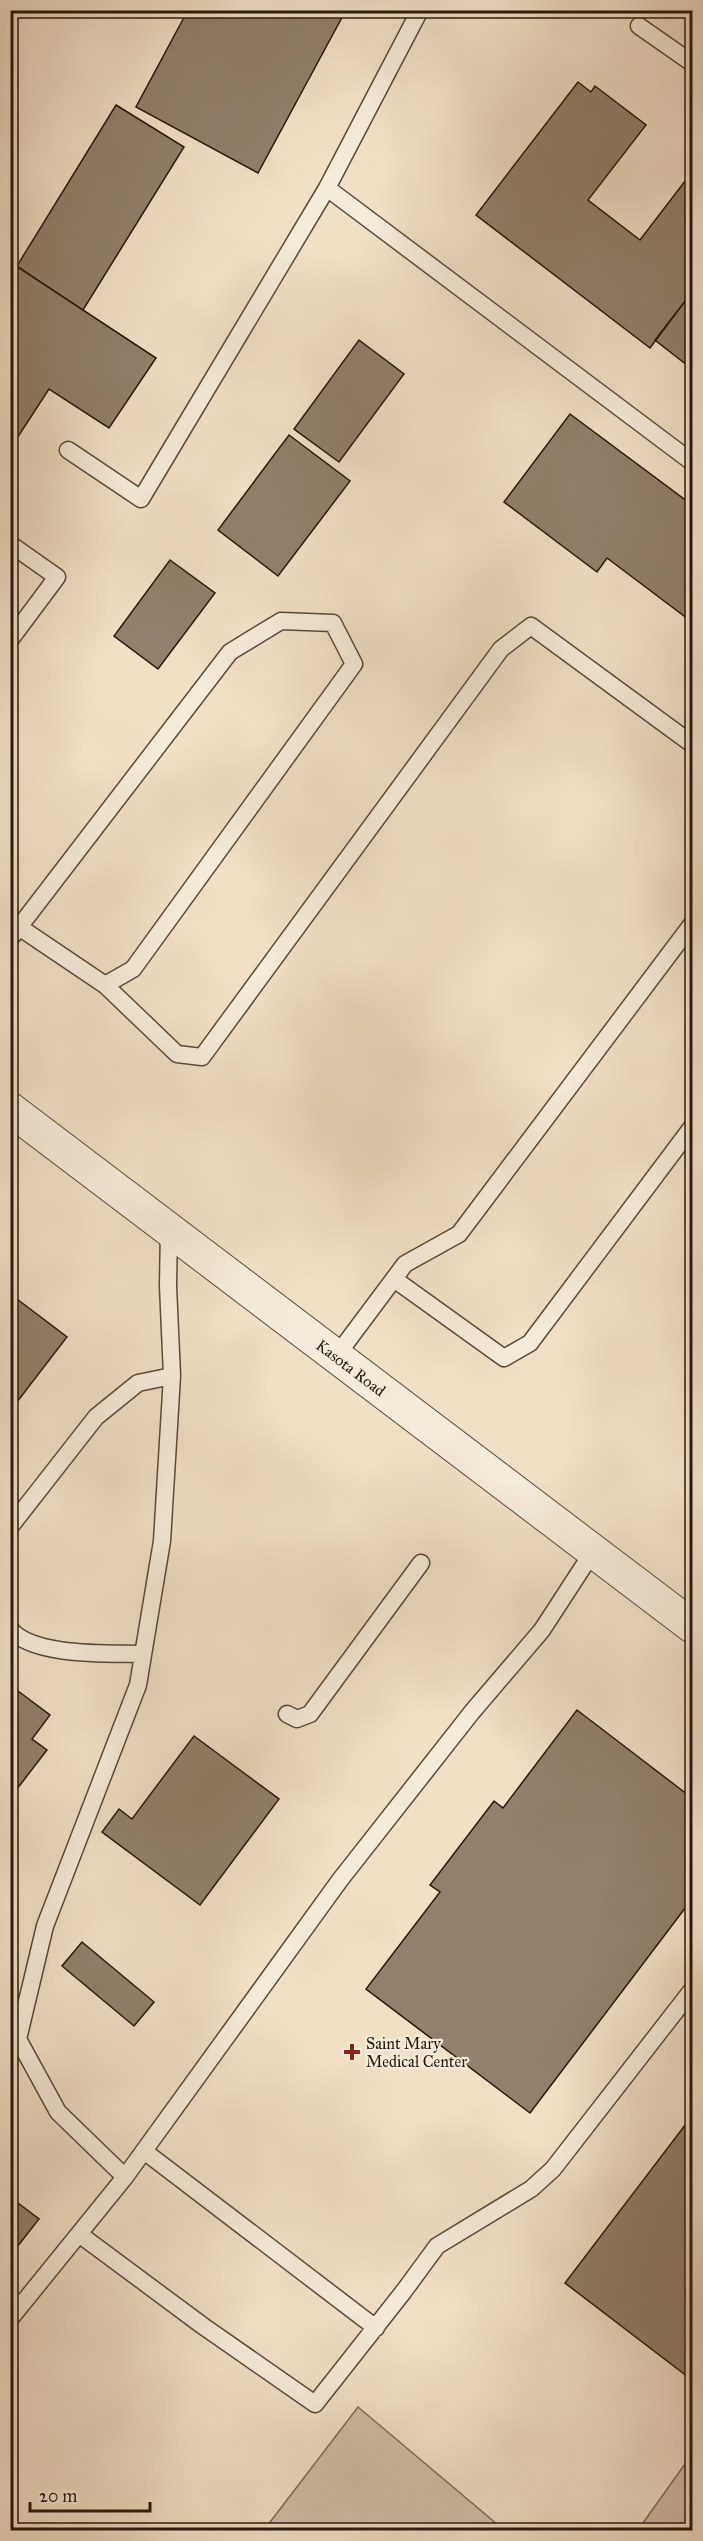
<svg xmlns="http://www.w3.org/2000/svg" width="703" height="2541" font-family="'IM FELL Great Primer',serif">
<style>
.green{fill:#cebea6;stroke:#7a6b59;stroke-width:1.5}
.building{fill:#90806d;stroke:#27180c;stroke-width:1.5}
.lines{fill:none;stroke-linecap:round;stroke-linejoin:round}
.service-casing{stroke:#594a3a;stroke-width:19}
.minor-casing{stroke:#594a3a;stroke-width:35}
.service{stroke:#f5ebda;stroke-width:16}
.minor{stroke:#f5ebda;stroke-width:33}
.poi-dot{fill:#8f2418;stroke:#f5ebda;stroke-width:2}
.labels{text-anchor:middle;dominant-baseline:central;stroke-width:4.5;stroke-linejoin:round;paint-order:stroke}
.street-label{font-size:16px;fill:#27180c;stroke:#f5ebda}
.poi-label{font-size:16px;fill:#27180c;stroke:#f5ebda;text-anchor:start}
</style>
<rect width="100%" height="100%" fill="#f0e0c6"/>
<filter id="stains"><feTurbulence type="fractalNoise" baseFrequency=".00333" numOctaves="4"/><feColorMatrix values="0 0 0 0 .2 0 0 0 0 .09 0 0 0 0 .02 0 0 0 .5 -.17"/></filter>
<radialGradient id="worn" r=".72"><stop offset=".6" stop-color="#630" stop-opacity="0"/><stop offset="1" stop-color="#630" stop-opacity=".3"/></radialGradient>
<path class="green" d="M358,2407L504,2530H264Z
M692,2454V2530H638Z"/>
<path class="building" d="M188,10H346L258,173L136,107Z
M578,82L591,92L595,86L646,125L588,200L640,240L692,172V292L650,348L476,215Z
M116,105L184,147L83,310L17,266Z
M10,262L156,358L109,428L49,389L10,449Z
M692,292V369L655,340Z
M359,340L404,374L339,462L294,429Z
M570,414L692,505V622L607,558L597,572L504,502Z
M289,435L350,481L278,576L218,530Z
M170,560L215,593L158,669L114,636Z
M13,1296L67,1337L10,1411V1299Z
M10,1685L50,1715L32,1739L47,1750L10,1798Z
M577,1710L692,1798V1899L530,2113L366,1989L440,1892L430,1885L494,1801L503,1808Z
M194,1736L279,1799L200,1905L102,1832L119,1809L132,1819Z
M82,1942L154,2002L134,2026L62,1966Z
M692,2116V2380L565,2283Z
M10,2197L39,2219L10,2256Z"/>
<g class="lines">
<defs>
<path id="service" d="M420,10L327,188L692,462
M639,26L692,63
M68,450L141,499L327,188
M10,544L57,577L10,640
M10,939L230,652L281,621L333,623L354,664L133,969L105,985L19,927
M105,985L177,1054L202,1057L501,649L531,626L692,744
M394,1279L504,1358L530,1343L692,1127
M337,1355L405,1264L459,1234L692,924
M10,1527L96,1417L138,1383L172,1376
M10,1629C33,1657 109,1653 143,1654
M287,1714L297,1719L310,1714L421,1563
M144,2151L376,2328
M125,2177L58,2112L18,2039L45,1926L138,1685L162,1541L172,1376L168,1286L169,1229
M79,2234L203,2326L315,2404L404,2291L437,2246L531,2189L553,2169L692,1990
M10,2319L125,2177L340,1880L472,1712L542,1630L594,1550"/>
<g id="minor">
<path id="s1" d="M10,1109L692,1626"/>
</g>
</defs>
<use href="#service" class="service-casing"/>
<use href="#minor" class="minor-casing"/>
<use href="#service" class="service"/>
<use href="#minor" class="minor"/>
</g>
<path class="poi-dot" d="M349 2043h6v6h6v6h-6v6h-6v-6h-6v-6h6z"/>
<g class="labels">
<g class="street-label">
<text stroke="none"><textPath href="#s1" startOffset="428">Kasota Road</textPath></text>
</g>
<g class="poi-label">
<text x="366" y="2043">Saint Mary<tspan x="366" dy="18">Medical Center</tspan></text>
</g>
</g>
<rect width="703" height="2541" fill="none" stroke="#f0e0c6" stroke-width="36"/>
<rect x="12" y="12" width="679" height="2517" fill="none" stroke="#27180c" stroke-width="3"/>
<rect x="18" y="18" width="667" height="2505" fill="none" stroke="#27180c" stroke-width="1.5"/>
<path d="M30 2502v9h120v-9" fill="none" stroke="#27180c" stroke-width="3"/>
<text x="39" y="2502" font-size="18" fill="#27180c" stroke="#f5ebda" stroke-width="4.5" paint-order="stroke">20 m</text>
<rect width="100%" height="100%" filter="url(#stains)"/>
<rect width="100%" height="100%" fill="url(#worn)"/>
</svg>
